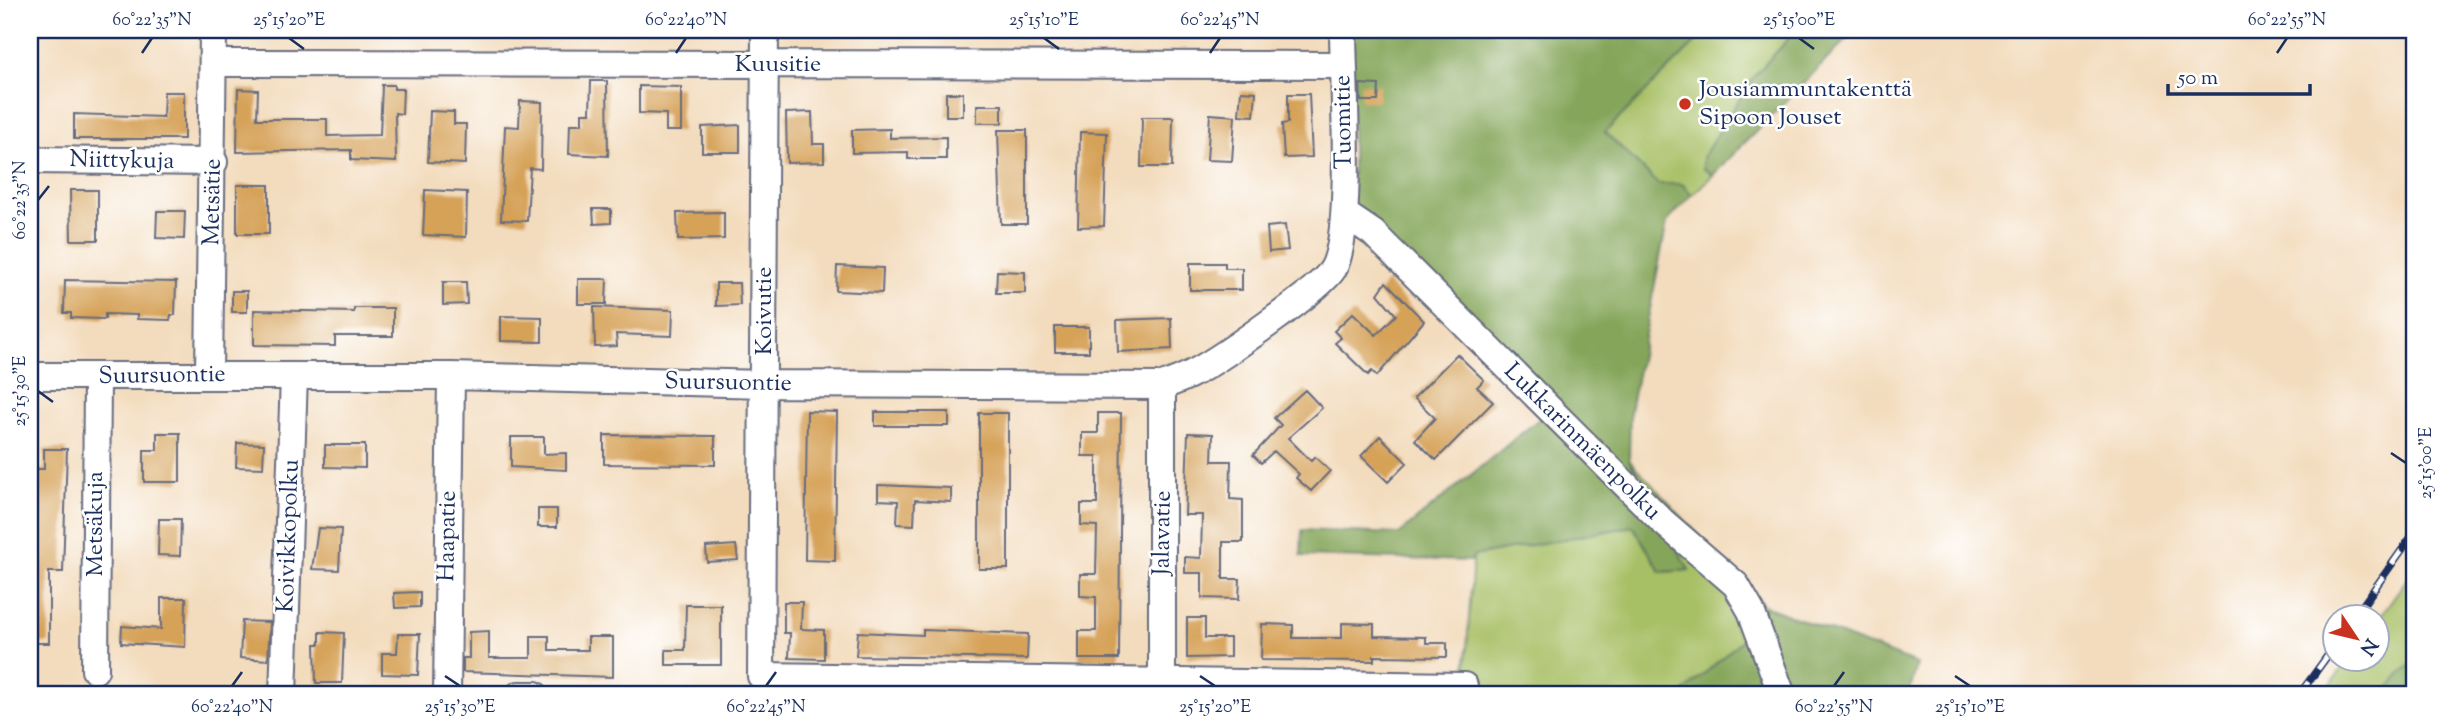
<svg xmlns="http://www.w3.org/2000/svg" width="2444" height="725" font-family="'Sorts Mill Goudy',serif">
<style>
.green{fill:#a7bf65;stroke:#617762;stroke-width:2}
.forest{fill:#85a65a;stroke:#506a5c;stroke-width:2}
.building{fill:#d6a259}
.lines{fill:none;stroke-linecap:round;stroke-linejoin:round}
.minor-casing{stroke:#676c7f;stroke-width:30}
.minor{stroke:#fff;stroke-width:26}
.rail-casing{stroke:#1b2f5e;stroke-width:8}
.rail{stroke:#fff;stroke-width:5;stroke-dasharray:16;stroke-linecap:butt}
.ticks{fill:none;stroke:#1b2f5e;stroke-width:2.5}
.poi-dot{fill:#c8321e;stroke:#fff;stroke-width:2.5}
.labels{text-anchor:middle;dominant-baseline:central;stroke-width:5;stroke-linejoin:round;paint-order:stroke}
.street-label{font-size:24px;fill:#1b2f5e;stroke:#fff}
.poi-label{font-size:24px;fill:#1b2f5e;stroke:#fff;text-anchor:start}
.neatline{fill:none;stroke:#1b2f5e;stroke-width:2.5}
.ticks-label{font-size:18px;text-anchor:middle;fill:#1b2f5e}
</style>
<rect width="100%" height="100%" fill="#fff"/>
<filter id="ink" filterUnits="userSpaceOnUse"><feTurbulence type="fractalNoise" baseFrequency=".0143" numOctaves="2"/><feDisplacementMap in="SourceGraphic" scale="14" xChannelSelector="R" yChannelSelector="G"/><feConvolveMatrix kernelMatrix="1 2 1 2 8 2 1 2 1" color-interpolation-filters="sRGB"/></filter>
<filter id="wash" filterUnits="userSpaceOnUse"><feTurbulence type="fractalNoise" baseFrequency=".00686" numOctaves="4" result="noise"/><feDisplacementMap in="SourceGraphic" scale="28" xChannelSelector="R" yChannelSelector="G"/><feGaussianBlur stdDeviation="1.57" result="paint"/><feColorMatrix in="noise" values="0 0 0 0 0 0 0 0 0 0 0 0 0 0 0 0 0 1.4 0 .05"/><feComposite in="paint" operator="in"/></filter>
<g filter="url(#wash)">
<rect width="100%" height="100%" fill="#f3dcbd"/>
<path class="green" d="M1708,30H1797L1754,76L1703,168L1713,175L1692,195L1682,184H1658L1605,132Z
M1629,460L1765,606L1747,635L1758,695H1464L1473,556L1633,526L1661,572L1689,570Z
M2414,569V695H2323L2349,659L2378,658V619Z"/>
<path class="forest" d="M1352,30H1708L1605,132L1658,184H1682L1692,195L1667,222L1630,411L1629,460L1689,570L1661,572L1633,526L1473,556L1472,561L1301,556L1302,530L1399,534L1550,410L1352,216Z
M1797,30H1856L1713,175L1703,168V157L1754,76Z
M1765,606L1917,664L1909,695H1681L1747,635Z
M2414,663V695H2384L2400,674Z"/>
<g id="blocks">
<path class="building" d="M591,81H607L608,156L569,154L570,124H582V113H590Z
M1360,84L1379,85L1378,101H1361Z
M382,85H394V89H403L402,114L395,113L396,162L351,160V150L237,152L238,89L258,90L257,119H327V136L380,135Z
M639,86L681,87V131H666V114L639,113Z
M1241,91L1256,92L1254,116L1239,115Z
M164,92H184V139H74V114L163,117Z
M946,93H963V116H946Z
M1288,94H1309L1312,157L1284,158L1282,124L1288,123Z
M520,101L542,102L541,169L530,168L527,221L501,220L505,126L519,127Z
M977,105H1002V123H977Z
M430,111L454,112V124H466L465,164L428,162Z
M812,112L813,144H824V162L787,163L786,113Z
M1210,114L1235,116L1232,161L1207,160Z
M1142,117H1173L1172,167H1141Z
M740,125V152H702V127Z
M890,129V138L946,137V159H908V152L852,153V130Z
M998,130H1027V224H1001Z
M1080,132L1107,133L1104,226L1078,227Z
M237,185H269V234H237Z
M70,190H98V240H71Z
M425,190L467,192L466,237L423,235Z
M593,209H611V223L594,224Z
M157,211H185L184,239L156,238Z
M724,212V239L678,240L677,213Z
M1285,225L1288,250L1269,252L1267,227Z
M1190,263H1225V268H1242V290H1190Z
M837,266L883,268L882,293L836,291Z
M997,271L1025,272V293H996Z
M578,279H607L606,304H578Z
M65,280L176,282L175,315H171L170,320L137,319V315L105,314V319L71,318V313H64Z
M443,282H466L467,304L443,305Z
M1386,282L1424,321L1377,376L1372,371L1368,375L1335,343L1341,338L1334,331L1353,313L1376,335L1396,315L1378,294Z
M716,283H739L740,305L716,306Z
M232,291H247V312H232Z
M594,307L673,310L672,336L616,334L617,346L595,347Z
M354,308H393V336H335V346L254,345V310L354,312Z
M501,316L542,317V342L501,341Z
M1171,318L1172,349L1118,352L1117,320Z
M1055,327H1089V352H1055Z
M1457,354L1484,380L1477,387L1493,402L1436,460L1415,440L1435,418L1414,398Z
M1305,390L1322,408L1288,438L1311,461L1315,457L1330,471L1311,491L1296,478L1299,474L1274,451L1261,463L1253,455L1281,425L1274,418Z
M807,411L837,412L835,561L805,560Z
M875,412H949V426H875Z
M979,413H1008V569H979Z
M1098,413H1121L1119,659H1079V631H1096V597L1080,596V574H1096L1097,526L1081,525V504H1097V456H1082V433H1098Z
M157,433H180V482H144V450H157Z
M1188,433L1213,434L1212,461H1231L1230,499L1243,500V542H1223V579H1240L1239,599L1202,598V573H1185V557L1201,558L1202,515H1185Z
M604,435L715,436V465L604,464Z
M1380,436L1407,463L1388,482L1361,456Z
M511,437H544V454L566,453V470L511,467Z
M237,443L264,444L263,468L236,467Z
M325,445H365V468L325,467Z
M44,449H67L63,572H49V643H30L33,493H30V469H44Z
M878,485L951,488V502L915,500L914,525L897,524L898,501L878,500Z
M538,509H557V527H538Z
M159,519H181L180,556L158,555Z
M318,528L341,529L339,570L312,569Z
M736,545L738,560L707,562L706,547Z
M420,592V607L395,608L394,593Z
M161,598H186L185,647L121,643L122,626L161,629Z
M784,602H802L801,629L824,630V659L789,658L790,633H784Z
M686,605H721V665H666V650H685Z
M1187,618H1205V638H1230V657L1187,658Z
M242,621L270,622L268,660L240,658Z
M1342,623L1374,624V636L1426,637V643H1447V657L1374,656V661L1261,660L1262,624L1293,625V638H1342Z
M923,630L1028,634L1027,659L856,656L858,632L923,635Z
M489,631V658H531V636H549V650H588V637H613V677L463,672V658H469V632Z
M320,632L344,633L342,683H316L315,644H320Z
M398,634H420L418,675L382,674V653H397Z"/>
</g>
</g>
<g filter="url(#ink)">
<use href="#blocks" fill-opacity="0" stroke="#676c7f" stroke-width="2"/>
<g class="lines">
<defs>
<path id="minor" d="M765,30L761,676L1464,686
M213,63L1343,65
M30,160L214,162
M1345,214L1373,233L1662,521L1736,585L1751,611L1782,695
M209,375L213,30
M30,376H451L765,384L1162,386C1174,382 1186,377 1197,371C1221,358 1321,289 1333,269C1354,232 1343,79 1343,30
M95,670L97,377
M1162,680V386
M283,695L294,376
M447,695L451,376
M519,695H535"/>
</defs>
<use href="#minor" class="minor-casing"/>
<use href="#minor" class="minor"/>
<defs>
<path id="rail" d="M2355,616L2414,533
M2299,695L2336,644"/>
</defs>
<use href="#rail" class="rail-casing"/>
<use href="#rail" class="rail"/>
</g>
</g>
<path class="ticks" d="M289,38L304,49M1044,38L1059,49M1799,38L1814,49M142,53L152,38M676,53L686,38M1210,53L1220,38M2277,53L2287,38M38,200L49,186M38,391L53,402M2391,453L2406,463M445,676L460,686M1200,676L1215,686M1955,676L1970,686M232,686L242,672M766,686L776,672M1834,686L1844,672"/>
<circle class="poi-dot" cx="1685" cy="104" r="7"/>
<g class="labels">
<g class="street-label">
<text x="778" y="65">Kuusitie</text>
<text transform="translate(1344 122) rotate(-91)">Tuomitie</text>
<text transform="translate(122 161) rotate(1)">Niittykuja</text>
<text transform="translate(213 202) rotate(-89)">Metsätie</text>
<text transform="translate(765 311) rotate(-90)">Koivutie</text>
<text transform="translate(162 376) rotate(-1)">Suursuontie</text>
<text transform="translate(728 383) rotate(1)">Suursuontie</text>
<text transform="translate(1582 442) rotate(45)">Lukkarinmäenpolku</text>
<text transform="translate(96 524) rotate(-90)">Metsäkuja</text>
<text transform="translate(1163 533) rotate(-89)">Jalavatie</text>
<text transform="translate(289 536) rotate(-88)">Koivikkopolku</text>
<text transform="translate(448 536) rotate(-89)">Haapatie</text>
</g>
<g class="poi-label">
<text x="1699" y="90">Jousiammuntakenttä<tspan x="1699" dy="28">Sipoon Jouset</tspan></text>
</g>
</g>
<rect width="2444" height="725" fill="none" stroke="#fff" stroke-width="77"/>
<g transform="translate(2356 638) rotate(125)"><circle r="33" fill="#ffffff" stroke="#a4acbf" stroke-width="2"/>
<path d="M0-5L12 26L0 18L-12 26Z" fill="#c8321e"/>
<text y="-10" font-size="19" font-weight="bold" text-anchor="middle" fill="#1b2f5e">N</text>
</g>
<path d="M2168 84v10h142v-10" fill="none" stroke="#1b2f5e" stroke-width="3.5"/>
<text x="2178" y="84" font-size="21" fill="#1b2f5e" stroke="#ffffff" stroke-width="5" paint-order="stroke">50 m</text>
<rect x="38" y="38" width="2368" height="648" class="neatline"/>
<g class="ticks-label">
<text x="152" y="25">60°22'35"N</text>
<text x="289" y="25">25°15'20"E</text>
<text x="686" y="25">60°22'40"N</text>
<text x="1044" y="25">25°15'10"E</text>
<text x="1220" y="25">60°22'45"N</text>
<text x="1799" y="25">25°15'00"E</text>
<text x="2287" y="25">60°22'55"N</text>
<text transform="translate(19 200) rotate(-90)" y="6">60°22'35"N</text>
<text transform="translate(19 391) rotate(-90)" y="6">25°15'30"E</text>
<text transform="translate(2425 463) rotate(-90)" y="6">25°15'00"E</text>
<text x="232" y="712">60°22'40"N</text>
<text x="460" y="712">25°15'30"E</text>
<text x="766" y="712">60°22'45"N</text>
<text x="1215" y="712">25°15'20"E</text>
<text x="1834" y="712">60°22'55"N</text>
<text x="1970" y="712">25°15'10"E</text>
</g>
</svg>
